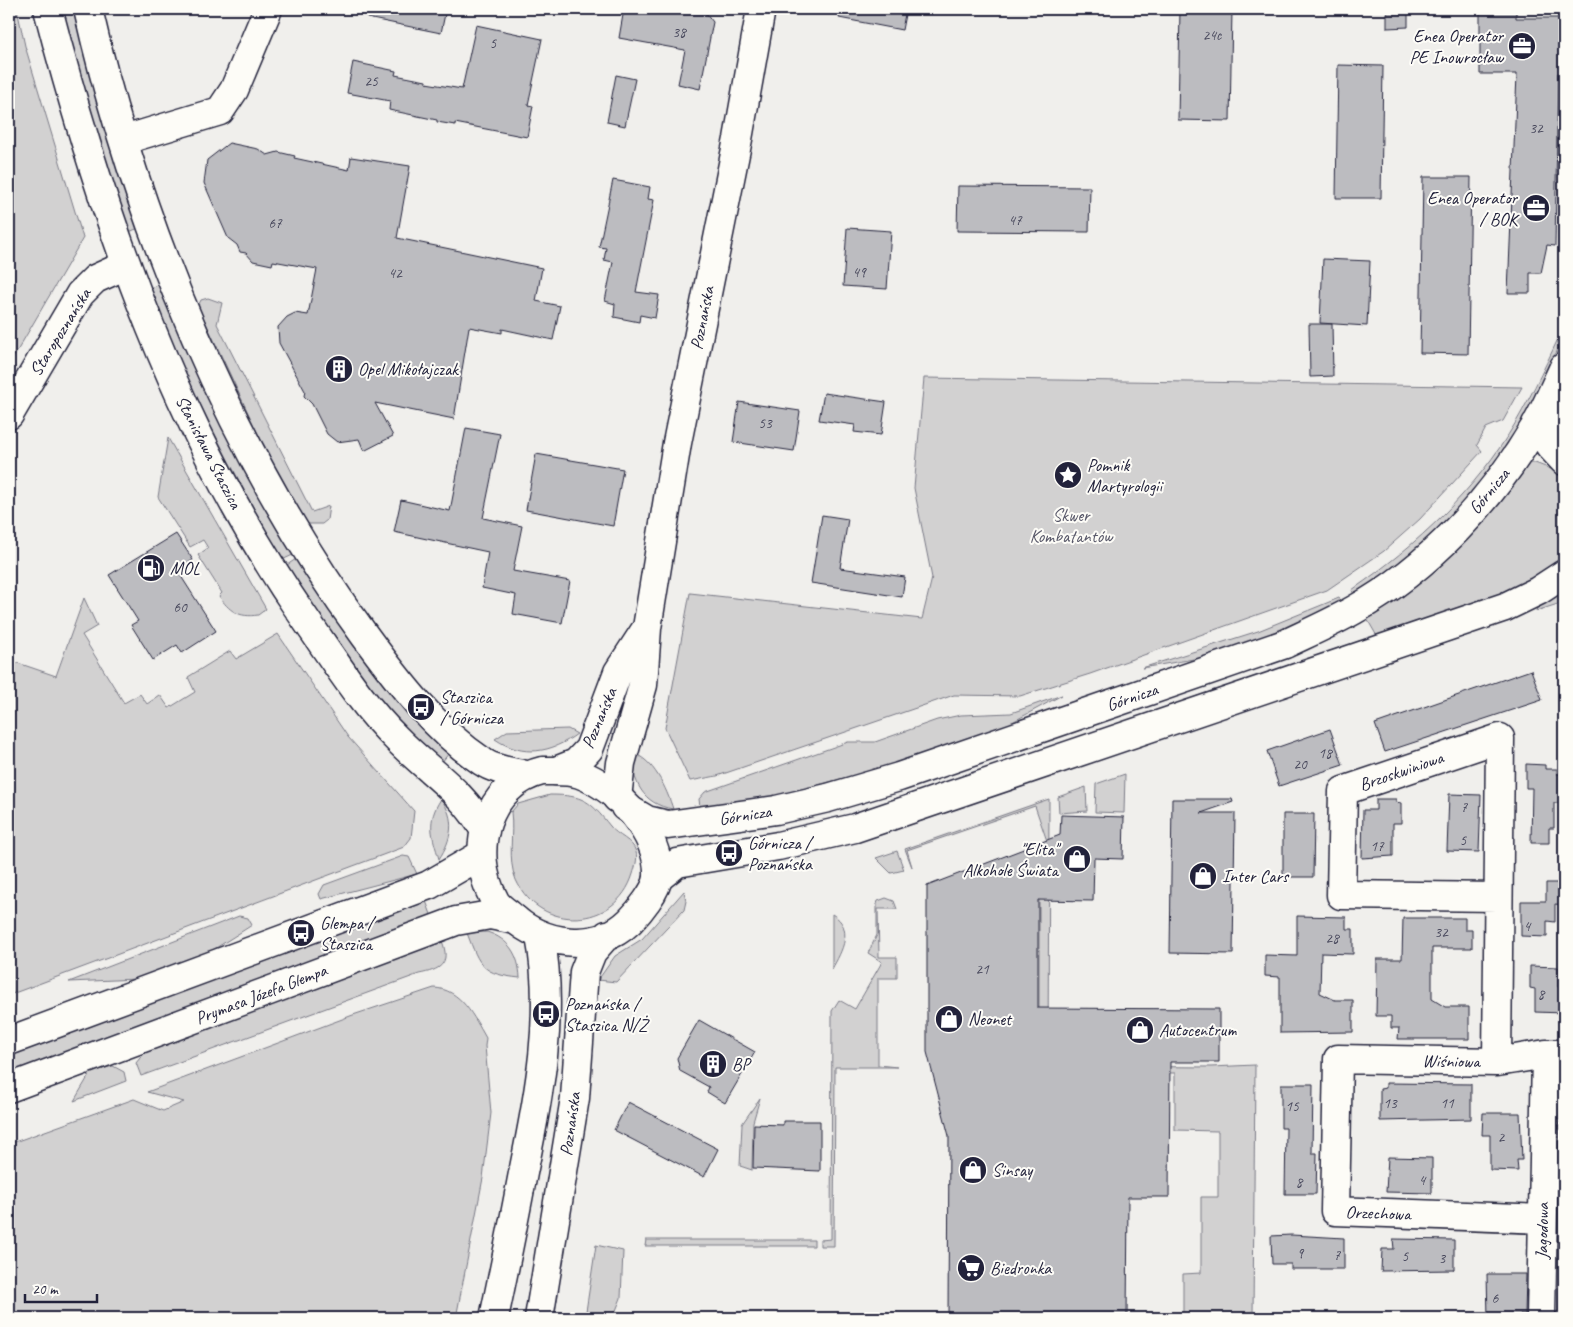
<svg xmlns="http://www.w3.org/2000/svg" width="1573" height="1327" font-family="Caveat,sans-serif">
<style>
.green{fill:#d2d1d1;stroke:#7a7a86}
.building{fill:#bcbcc0;stroke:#22223b}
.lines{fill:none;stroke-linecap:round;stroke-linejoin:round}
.minor-casing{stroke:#22223b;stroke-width:31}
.major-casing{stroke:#22223b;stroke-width:31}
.minor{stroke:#fdfcf7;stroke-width:28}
.major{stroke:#fdfcf7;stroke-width:28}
.labels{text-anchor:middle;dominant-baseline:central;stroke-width:4;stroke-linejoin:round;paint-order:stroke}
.number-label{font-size:15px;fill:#48485c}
.poi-label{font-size:18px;fill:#22223b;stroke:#fdfcf7;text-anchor:start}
.street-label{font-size:18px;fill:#22223b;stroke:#fdfcf7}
.park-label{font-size:18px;fill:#575768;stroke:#fdfcf7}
</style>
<rect width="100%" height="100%" fill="#f0efec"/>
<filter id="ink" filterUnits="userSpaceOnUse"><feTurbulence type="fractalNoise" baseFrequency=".02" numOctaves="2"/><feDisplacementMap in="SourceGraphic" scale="10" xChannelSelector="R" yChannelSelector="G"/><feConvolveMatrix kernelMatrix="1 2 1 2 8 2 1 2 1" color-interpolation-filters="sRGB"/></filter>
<g filter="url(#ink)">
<path class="green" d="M9,9H17L25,46L83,238L9,365Z
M63,9H75L141,227L129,232L89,110Z
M161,284L295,554L282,560C233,471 186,383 149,288Z
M208,298L222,303L217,324L312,512L329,506L327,520L322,524H307L265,449L198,306L201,300Z
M1564,326V336L1523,425L1476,489L1445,524L1391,571L1354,595L1352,590C1417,545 1477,489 1516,422C1534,391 1549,358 1564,326Z
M924,378L1522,387L1503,421L1486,428L1477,445L1482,451L1420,519L1384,551L1327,590L1090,674L1020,696L954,695L717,776L690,781L665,728L690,593L922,619L932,578L914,488Z
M168,438L266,609L258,615C239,618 229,611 219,596L222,593L198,555L208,548L203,540L190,547L158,497Z
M1527,463H1535L1564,474V557L1517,588L1378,638L1366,617Z
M296,559L356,645L450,752L441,763L398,721L353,667L287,565Z
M1564,588V602L1536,611L1537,608Z
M84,598L97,626L82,635L124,703L140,694L147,704L160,695L169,708L195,692L188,677L230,651L236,659L278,634L348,737L414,811L411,838L404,847L9,995V660L56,676Z
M1339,598L1342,602L1280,632L1205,657L1142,668L1258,631Z
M1062,695L1005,726L872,771L771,797L700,807L699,799L705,792L848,742H875L937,720L961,715L1011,713Z
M568,729L577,734C551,753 523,758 495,739L507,731Z
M631,753C653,757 667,790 673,809C642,804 633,782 631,753Z
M1125,774L1124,813L1095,812L1096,784Z
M1086,787L1087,811L1059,813L1058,797Z
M550,795C584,795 590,801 610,826C617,836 633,840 636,852C638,859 635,867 633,874C616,930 540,933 516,880C507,859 514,835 511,812L518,804Z
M441,799C456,819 452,839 439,859C432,835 426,822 441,799Z
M1049,799L1048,1066L1211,1067L1255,1065L1253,1318H1183V1274L1201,1273V1197H1218V1131L1175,1130V1073L1028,1072L1039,1058V851L1047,841L1035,806L907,850L912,867L905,849Z
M897,851L904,870L891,873L876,858Z
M403,856L409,857L417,874L321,899L319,894L324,885Z
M684,891L686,901L684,910L616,982L598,980L615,956L642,939Z
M886,898L894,901L897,909H878L879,957H897V978H878V1065L897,1067H835L834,1246H820V1240L831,1239L832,1011L839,1000L855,1009L882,962L868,953L877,935V904L878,901Z
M426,901L432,917L9,1075V1056Z
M832,914C855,928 842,951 832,969Z
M239,916L248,918L252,925L208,953L137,979L69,982Z
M487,932C509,939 519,955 520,978C482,974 480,967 467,933Z
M442,941C451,964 440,970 419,974L141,1076L136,1063L148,1048Z
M434,988C461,989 474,1017 486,1038L485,1046L491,1113L483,1178L456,1318H9V1144L134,1099L163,1111L184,1102L147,1092L353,1015Z
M113,1066L124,1072L126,1081L74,1101L91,1072Z
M760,1098L753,1122L752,1170L740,1166L742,1124Z
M646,1240H814V1246H645Z
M596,1245L623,1251L621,1298L613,1318H585Z"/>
<path class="building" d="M368,9H446L441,33L367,18Z
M624,9H687L706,13L713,22L700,89L678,84L685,50L619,38Z
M840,9H906L902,30L839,18Z
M1180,9H1232L1230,121L1178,120Z
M1387,9H1408V27L1387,28Z
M1480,11H1516V18H1564V73H1558L1555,246L1547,245L1541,273H1530V293H1508L1517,74H1480Z
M476,25L542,39L528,105L533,106L527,137L455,123V125L437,122V120L389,110L390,101L347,93L353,62L396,71L395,75L426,81V83L462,89Z
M1338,65L1383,66L1381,198H1336Z
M616,75L635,79L625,126L607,122Z
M229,143L258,149L267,155L278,152L295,156L294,158L349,170L351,157L410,166L397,238L542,268L536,301L560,306L553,340L502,329V333L469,327L454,419L375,403L393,436L364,451L359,439L337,442L327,434L312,404L304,396L305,391L279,343L278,327L287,317L295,313L308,315L317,269L273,261L272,265L253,261L246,253L240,252L237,245L228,238L204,183L207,160Z
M1423,177H1471L1468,354L1420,353Z
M613,180L650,187L648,199L654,200L636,292L659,295L655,318L640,315L639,322L614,317L615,304L605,301L613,262L604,260L606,248L599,247Z
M958,186L1090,187L1089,232L957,231Z
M847,228L891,231L887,289L843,286Z
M1323,259L1370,261L1367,326L1320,323Z
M1309,324H1332L1333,376L1310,377Z
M824,393L886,402L881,435L854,432L855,425L819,420Z
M739,402L800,411L794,451L733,442Z
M466,428L500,434L483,518L522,526L513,571L570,581L562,623L513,614L516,595L482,588L488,552L394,532L401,500L450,511Z
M536,454L623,469L613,526L526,510Z
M822,515L848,519L840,568L905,577L902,597L811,583Z
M176,534L193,560L177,570L216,631L182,653L177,645L153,660L131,625L138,621L109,575Z
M1531,670L1542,700L1385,752L1375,724Z
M1330,729L1343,765L1279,786L1267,751Z
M1526,764L1545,765V769H1557V774H1564V803H1554V828H1549V843H1531L1532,788H1526Z
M1449,794L1481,795L1479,852L1447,851Z
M1172,799H1232L1233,802L1201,813H1235L1233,954L1170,953Z
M1376,799H1396V802L1401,803V823H1393V856L1362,858L1363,810H1376Z
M1283,814H1314L1313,877H1283Z
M1061,815L1124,817L1123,859L1094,858L1093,901L1038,900V1008L1219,1009V1062H1170L1169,1197H1128L1127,1318H948L949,1136L927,1052V886L1060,835Z
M1546,883H1564V905L1555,904V922L1547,921V937L1521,936V901H1546Z
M1297,916L1346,917V929H1353V954L1321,953L1320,993L1335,1000H1353V1032L1280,1033V977L1265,976V955L1297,956Z
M1403,918H1465V930H1472V948H1432V999L1445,1007H1469V1039H1398L1399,1028H1391V1016H1376L1377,959H1402Z
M1530,966L1558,967V987L1563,988L1564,990V1013L1535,1012V989L1530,988Z
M699,1020L755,1052L725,1103L707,1092L709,1087L680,1071L677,1058Z
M1386,1083L1471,1084V1119L1380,1121V1089L1386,1088Z
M1281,1084H1313L1312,1153H1317L1316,1194H1285L1286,1128H1281Z
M628,1102L718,1149L704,1177L614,1130Z
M1483,1113H1520L1522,1160H1517L1518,1171L1490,1170V1135H1482Z
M783,1121H820V1171L753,1168L754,1124L783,1125Z
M1388,1157L1432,1158V1193L1386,1192Z
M1291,1235L1344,1238V1269H1291V1264H1272L1271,1236Z
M1393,1239L1454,1240V1270L1381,1271L1382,1249H1394Z
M1487,1274H1526L1525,1314H1520V1318H1488Z"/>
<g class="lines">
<defs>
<path id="minor" d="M124,140L220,111L234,90L268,9
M9,415L80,294L95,279L126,265
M1536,424L1550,446L1564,461
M1536,424L1564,420
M556,771L576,763L589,749L618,672L646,629
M617,798L621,763L643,685L647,628L677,443L738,139L761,9
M625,807L647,820L668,825L776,810L828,798L899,777L1285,644C1308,633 1331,623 1354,610C1429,568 1493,499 1536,425C1547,406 1555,386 1564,367
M658,878L677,863L778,846L855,828L1505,607L1538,591L1564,574
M9,1041L429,885L481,855
M1497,1062L1500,738L1343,791L1341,895L1498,897
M9,1088L456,921L490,915L516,920
M1542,1219L1335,1211L1338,1059L1497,1062L1546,1054H1564
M1541,1318L1546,1054"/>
<path id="major" d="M48,9C104,224 179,438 308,623C336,663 362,705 397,739C429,772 462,790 485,831
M88,9C137,225 233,457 365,636C398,681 435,730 483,762C494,770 513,772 526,775
M542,771C554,771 569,770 580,774C618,788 660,834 658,877C657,890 639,912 630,921C596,954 542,945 510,915C505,911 497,906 494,899C468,851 486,785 542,771Z
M494,1318C504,1270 514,1221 523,1173C539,1096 555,1014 540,936
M539,1318L575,1098L584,972L592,952L607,935"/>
</defs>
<use href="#minor" class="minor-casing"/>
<use href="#major" class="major-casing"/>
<use href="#minor" class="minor"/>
<use href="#major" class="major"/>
</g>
</g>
<defs>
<symbol id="office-disc" viewBox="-11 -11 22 22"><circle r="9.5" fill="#22223b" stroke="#fdfcf7"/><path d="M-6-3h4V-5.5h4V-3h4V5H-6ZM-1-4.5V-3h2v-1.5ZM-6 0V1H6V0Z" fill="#fff"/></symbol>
<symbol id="building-disc" viewBox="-11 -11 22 22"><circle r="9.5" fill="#22223b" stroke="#fdfcf7"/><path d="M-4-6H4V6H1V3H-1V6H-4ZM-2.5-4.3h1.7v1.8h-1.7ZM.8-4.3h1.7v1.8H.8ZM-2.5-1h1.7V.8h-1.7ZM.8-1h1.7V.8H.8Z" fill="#fff"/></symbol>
<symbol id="sight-disc" viewBox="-11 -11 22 22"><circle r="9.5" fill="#22223b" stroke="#fdfcf7"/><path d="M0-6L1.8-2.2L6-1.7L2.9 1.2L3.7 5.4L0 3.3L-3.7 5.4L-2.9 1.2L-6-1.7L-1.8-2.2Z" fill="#fff"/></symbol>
<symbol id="fuel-disc" viewBox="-11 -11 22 22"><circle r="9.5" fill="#22223b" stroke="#fdfcf7"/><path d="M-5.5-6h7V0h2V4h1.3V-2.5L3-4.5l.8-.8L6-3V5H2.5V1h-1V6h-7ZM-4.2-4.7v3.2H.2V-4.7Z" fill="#fff"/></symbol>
<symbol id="bus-disc" viewBox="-11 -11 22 22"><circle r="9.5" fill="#22223b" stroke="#fdfcf7"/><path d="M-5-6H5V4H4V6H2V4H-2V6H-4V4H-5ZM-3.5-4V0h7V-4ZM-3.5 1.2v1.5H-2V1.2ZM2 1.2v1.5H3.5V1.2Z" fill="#fff"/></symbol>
<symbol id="shop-disc" viewBox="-11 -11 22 22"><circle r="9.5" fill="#22223b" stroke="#fdfcf7"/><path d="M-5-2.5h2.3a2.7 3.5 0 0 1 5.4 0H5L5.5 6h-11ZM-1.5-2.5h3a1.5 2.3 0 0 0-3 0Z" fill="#fff"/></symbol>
<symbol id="supermarket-disc" viewBox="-11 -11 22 22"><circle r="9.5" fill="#22223b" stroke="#fdfcf7"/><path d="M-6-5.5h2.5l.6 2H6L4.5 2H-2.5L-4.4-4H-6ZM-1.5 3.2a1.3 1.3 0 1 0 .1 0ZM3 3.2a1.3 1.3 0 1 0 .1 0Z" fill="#fff"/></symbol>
</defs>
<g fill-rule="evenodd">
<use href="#office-disc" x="1506" y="30" width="32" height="32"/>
<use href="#office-disc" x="1520" y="192" width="32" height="32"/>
<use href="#building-disc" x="323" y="353" width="32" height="32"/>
<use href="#sight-disc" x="1052" y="459" width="32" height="32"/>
<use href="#fuel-disc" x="135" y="552" width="32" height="32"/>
<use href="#bus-disc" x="405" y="691" width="32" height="32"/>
<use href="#bus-disc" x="713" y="837" width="32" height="32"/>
<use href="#shop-disc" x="1061" y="843" width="32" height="32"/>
<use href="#shop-disc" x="1187" y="860" width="32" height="32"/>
<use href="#bus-disc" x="285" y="917" width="32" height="32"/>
<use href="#bus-disc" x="530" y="998" width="32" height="32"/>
<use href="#shop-disc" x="933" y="1003" width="32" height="32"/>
<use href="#shop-disc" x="1124" y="1014" width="32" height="32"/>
<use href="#building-disc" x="697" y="1048" width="32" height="32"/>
<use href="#shop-disc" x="957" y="1154" width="32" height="32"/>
<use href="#supermarket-disc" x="955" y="1252" width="32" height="32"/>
</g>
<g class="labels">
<g class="number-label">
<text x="679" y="32">38</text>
<text x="1212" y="35">24c</text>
<text x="493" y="43">5</text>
<text x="371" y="81">25</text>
<text x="1536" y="128">32</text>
<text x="1015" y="220">47</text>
<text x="275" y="223">67</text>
<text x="859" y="272">49</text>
<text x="395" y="273">42</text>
<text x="765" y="423">53</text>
<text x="180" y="607">60</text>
<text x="1325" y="753">18</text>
<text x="1300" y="764">20</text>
<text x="1464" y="807">7</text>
<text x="1463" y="840">5</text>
<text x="1377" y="846">17</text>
<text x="1527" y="926">4</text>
<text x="1441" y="932">32</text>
<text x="1332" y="938">28</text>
<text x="982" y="969">21</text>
<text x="1541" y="994">8</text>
<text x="1390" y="1103">13</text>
<text x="1447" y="1103">11</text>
<text x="1292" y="1106">15</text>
<text x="1501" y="1137">2</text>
<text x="1422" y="1180">4</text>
<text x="1299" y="1182">8</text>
<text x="1300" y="1253">9</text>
<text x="1337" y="1255">7</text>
<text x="1405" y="1256">5</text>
<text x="1442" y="1258">3</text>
<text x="1495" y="1298">6</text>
</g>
<g class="poi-label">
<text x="1503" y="36" text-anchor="end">Enea Operator<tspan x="1503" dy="21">PE Inowrocław</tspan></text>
<text x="1517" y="198" text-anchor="end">Enea Operator<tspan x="1517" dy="21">/ BOK</tspan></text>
<text x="358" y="369">Opel Mikołajczak</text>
<text x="1087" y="465">Pomnik<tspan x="1087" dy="21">Martyrologii</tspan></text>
<text x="170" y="568">MOL</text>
<text x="440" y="697">Staszica<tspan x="440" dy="21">/ Górnicza</tspan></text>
<text x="748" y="843">Górnicza /<tspan x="748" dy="21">Poznańska</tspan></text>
<text x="1058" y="849" text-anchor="end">"Elita"<tspan x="1058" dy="21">Alkohole Świata</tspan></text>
<text x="1222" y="876">Inter Cars</text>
<text x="320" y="923">Glempa /<tspan x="320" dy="21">Staszica</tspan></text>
<text x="565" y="1004">Poznańska /<tspan x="565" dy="21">Staszica N/Ż</tspan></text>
<text x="968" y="1019">Neonet</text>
<text x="1159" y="1030">Autocentrum</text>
<text x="732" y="1064">BP</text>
<text x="992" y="1170">Sinsay</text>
<text x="990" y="1268">Biedronka</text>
</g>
<g class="street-label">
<text transform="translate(702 318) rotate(-79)">Poznańska</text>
<text transform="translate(60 332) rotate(-58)">Staropoznańska</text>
<text transform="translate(209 452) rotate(63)">Stanisława Staszica</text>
<text transform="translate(1489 491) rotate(-51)">Górnicza</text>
<text transform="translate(1132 697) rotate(-19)">Górnicza</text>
<text transform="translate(599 718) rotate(-67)">Poznańska</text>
<text transform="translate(1401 771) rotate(-19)">Brzoskwiniowa</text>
<text transform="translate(745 815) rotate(-9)">Górnicza</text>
<text transform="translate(261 994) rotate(-21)">Prymasa Józefa Glempa</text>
<text transform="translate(1451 1061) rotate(1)">Wiśniowa</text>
<text transform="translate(570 1124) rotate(-82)">Poznańska</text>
<text transform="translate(1378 1213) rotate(2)">Orzechowa</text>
<text transform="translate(1542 1231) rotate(-89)">Jagodowa</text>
</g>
<g class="park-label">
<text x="1071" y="515">Skwer<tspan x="1071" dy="21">Kombatantów</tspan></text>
</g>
</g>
<rect width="1573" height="1327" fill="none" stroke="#fdfcf7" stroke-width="30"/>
<rect x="15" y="15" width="1543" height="1297" fill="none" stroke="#22223b" stroke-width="2" filter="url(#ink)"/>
<path d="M25 1294v8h72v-8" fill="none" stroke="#22223b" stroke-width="2.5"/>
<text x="32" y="1294" font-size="15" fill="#22223b" stroke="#fdfcf7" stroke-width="4" paint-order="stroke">20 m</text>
</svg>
